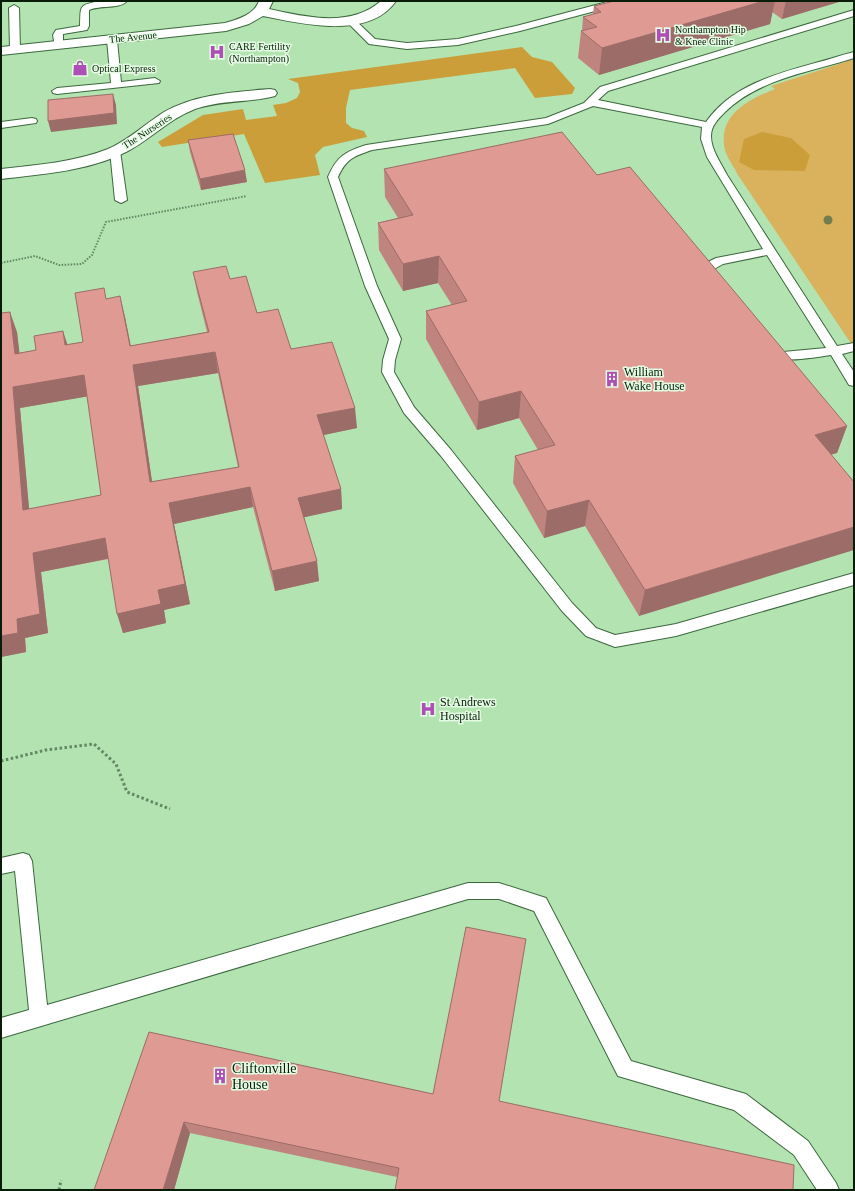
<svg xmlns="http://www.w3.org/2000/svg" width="855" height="1191" font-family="'Times New Roman',serif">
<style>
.green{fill:#dab25e}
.forest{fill:#cb9e39}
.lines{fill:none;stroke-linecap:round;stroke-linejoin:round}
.lane-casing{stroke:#3c683d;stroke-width:2}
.street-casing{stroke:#3c683d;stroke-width:2}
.path-far1{stroke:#638663;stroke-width:2;stroke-dasharray:1.5 1.5;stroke-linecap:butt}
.path{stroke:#638663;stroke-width:3;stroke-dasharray:2.5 2.5;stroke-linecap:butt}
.lane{fill:#fff;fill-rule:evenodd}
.street{fill:#fff;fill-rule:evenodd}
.tree{fill:#717d50}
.wall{fill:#c0847f;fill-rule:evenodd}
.shaded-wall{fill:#9c6c68}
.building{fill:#df9a94;stroke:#9c6c68;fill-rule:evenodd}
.labels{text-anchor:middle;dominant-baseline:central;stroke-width:3;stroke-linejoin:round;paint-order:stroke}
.far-poi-label{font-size:10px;fill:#091b09;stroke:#e4fce3;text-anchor:start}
.far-street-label{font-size:10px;fill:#091b09;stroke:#e4fce3}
.poi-label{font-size:12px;fill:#091b09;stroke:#e4fce3;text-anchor:start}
.near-poi-label{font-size:14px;fill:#091b09;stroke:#e4fce3;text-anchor:start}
</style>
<rect width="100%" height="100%" fill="#b2e3b1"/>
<path class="green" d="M854,59V348L738,175C734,167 727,158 725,150C717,116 747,100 775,89L771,86Z"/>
<path class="forest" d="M522,47L532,57L552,62L575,88L572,94L535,98L515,68L350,90L346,108V123L352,128L364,131L367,137L323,147L315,155L320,175L265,183L244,134L162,147L158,142L203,115L243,109L246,120L277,116L273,105L286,103L297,98L300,92L298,83L288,79Z
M762,132L791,138L810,155L805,171L754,170L739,162L744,139Z"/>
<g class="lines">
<defs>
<path id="lane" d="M101,1L126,2C118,9 100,5 89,10V26L87,30L63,34V45L58,48L55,47L53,35L56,30L80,26C81,5 78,5 101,1Z
M611,1H627L625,3L520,31L458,45L407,49L369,44L346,21L348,19H354L375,39L407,43L458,39L516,26Z
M14,5L19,8L20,49L15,52L10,49L9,8Z
M854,10V16L608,91L598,100L706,122C731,86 775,74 815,63C828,60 841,55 854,52V58C810,72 759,79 725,112C718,119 711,126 711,136C711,150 721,163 727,175L837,346L854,343V351L842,354L854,372V386L849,385L831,355C815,357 773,366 764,351L766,348L770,347L783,352L826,348L767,255L723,264L714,269L713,272L719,281L717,284H709L701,272L704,264L716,258L763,249L707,157L701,139L702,127L593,106L548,124L372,150C354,156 346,159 338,177L377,286L401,339L395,360L394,372L414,407L451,450L572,603L596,628L615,635L676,624L854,573V585L676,636L615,647L586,636L562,611L441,456L404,413L382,372L383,360L389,339L365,286L328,177C337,156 345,152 366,145L546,118L584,103L600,87Z
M112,37L117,40L121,82L155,78L160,81L159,83L57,94L53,93L52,91L57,88L111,83L107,40Z
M32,118L36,119L37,121L36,123L1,128V122Z
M115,148L120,151L127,200L121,203L115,200L110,151Z
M23,853L29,855L32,861L47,1005L468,883H499L546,898L631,1061L746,1094L808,1141L836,1183L839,1190H817L794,1155L734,1110L618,1076L534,911L499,899H468L1,1038V1018L29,1010L15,871L1,874V858Z"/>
<path id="street" d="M259,1H273L269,9C306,17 350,28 381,1H396C369,40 302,24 263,16L249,24L226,31L1,55V47L225,23C238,19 254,15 259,1Z
M270,89L275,90L277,93L275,96C249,103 221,100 195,109C169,119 151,139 128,151C90,171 43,174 1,179V169C37,165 75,162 108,149C129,140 145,124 164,112C196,94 234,92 270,89Z"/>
</defs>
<use href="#lane" class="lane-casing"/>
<use href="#street" class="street-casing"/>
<path class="path-far1" d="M1,263L35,256L59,265L82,264L92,255L106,222L247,196"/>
<path class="path" d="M1,761L46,750L94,744L116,764L127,792L170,809
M59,1190L61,1180"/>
<use href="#lane" class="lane"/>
<use href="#street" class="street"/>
</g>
<circle class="tree" cx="828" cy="220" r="4.5"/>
<path class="wall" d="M614,1H842L782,19L772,12L770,24L599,75L578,58L581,31H582L583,17L593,14L594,6Z
M188,140L247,182L201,190L190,152Z
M384,169L597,175L847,426L837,453L831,454L639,616L585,526L544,538L513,483L515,456L538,450L519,418L477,430L426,339V311L452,305L438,283L403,291L379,250L378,223L398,218L385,197Z
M193,272L230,279L257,313L291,349L357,428L323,435L341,489L342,509L304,517L319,581L275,591L253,507L174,524L190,604L164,610L166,623L123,633L108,559L41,572L48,633L25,638L26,652L1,657V313L17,332L19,353L83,342L106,299L125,317L131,346L207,332L197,292ZM218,373L238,467L152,482L138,386ZM87,396L101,495L29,509L20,408Z
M526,939L397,1177L190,1133L174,1190L149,1032L433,1094Z"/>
<path class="shaded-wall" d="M762,1H775L770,24L599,75L602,48Z
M786,1H842L782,19Z
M113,94L116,105L117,124L51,132L48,121Z
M245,170L247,182L201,190L200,179Z
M439,256L438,283L403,291V264Z
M120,296L125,317L134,365L215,352L218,373L138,386L155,502L150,482Z
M10,312L17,332L22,374L15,354Z
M63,331L70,352L65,345Z
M84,375L90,396L20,408L31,530L23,510L13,387Z
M521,391L519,418L477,430L479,402Z
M355,408L357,428L319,436L317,415Z
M847,426L837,453L806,462L815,435Z
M250,487L253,507L174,524L190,604L164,610L166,623L123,633L117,614L158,590L169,503Z
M341,489L342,509L301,518L298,498Z
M589,500L585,526L544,538L547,511Z
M854,527V550L639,616L645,590Z
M105,538L111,558L41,572L48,633L25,638L26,652L1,657V636L17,619L33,553Z
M317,561L319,581L275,591L272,571Z
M184,1122L190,1133L174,1190H163Z"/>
<path class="building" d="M614,1H764L602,48L581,31L597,27L583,17L601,12L594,6Z
M113,94L114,113L48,121V100Z
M562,132L597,175L630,167L847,426L815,435L854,482V527L645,590L589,500L547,511L515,456L555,445L521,391L479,402L426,311L467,301L439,256L403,264L378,223L413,215L384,169Z
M233,134L245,170L200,179L188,140Z
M226,266L230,279L246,276L257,313L278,309L291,349L332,342L355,408L317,415L341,489L298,498L317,561L272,571L250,487L169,503L185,584L158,590L161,604L117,614L105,538L33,553L40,614L17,619L18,633L1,636V313L10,312L15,354L36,350L34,336L63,331L65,345L83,342L75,293L104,288L106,299L120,296L130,346L209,332L193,272ZM215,352L239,467L150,482L133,365ZM84,375L101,495L23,510L13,387Z
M466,927L526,939L499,1101L794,1165L793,1190H395L399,1168L184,1122L163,1190H94L149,1032L433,1094Z"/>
<defs>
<symbol id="hospital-bare" viewBox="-9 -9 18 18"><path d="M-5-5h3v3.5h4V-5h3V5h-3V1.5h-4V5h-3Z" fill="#ae4eb6" stroke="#e4fce3" stroke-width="2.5" paint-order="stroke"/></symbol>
<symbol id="shop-bare" viewBox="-9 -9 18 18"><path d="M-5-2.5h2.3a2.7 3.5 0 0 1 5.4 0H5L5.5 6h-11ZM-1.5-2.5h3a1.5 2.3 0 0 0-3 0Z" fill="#ae4eb6" stroke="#e4fce3" stroke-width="2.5" paint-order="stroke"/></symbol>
<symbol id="building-bare" viewBox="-9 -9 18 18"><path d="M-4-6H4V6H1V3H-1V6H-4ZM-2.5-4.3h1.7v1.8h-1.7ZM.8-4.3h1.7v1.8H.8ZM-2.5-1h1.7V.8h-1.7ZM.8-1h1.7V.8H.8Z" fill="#ae4eb6" stroke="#e4fce3" stroke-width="2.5" paint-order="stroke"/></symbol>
</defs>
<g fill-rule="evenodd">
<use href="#hospital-bare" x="652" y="24" width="22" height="22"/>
<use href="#hospital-bare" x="206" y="41" width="22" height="22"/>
<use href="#shop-bare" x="69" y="57" width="22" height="22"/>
<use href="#building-bare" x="601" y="368" width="22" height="22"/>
<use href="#hospital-bare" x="417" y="698" width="22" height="22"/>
<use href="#building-bare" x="209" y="1065" width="22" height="22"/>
</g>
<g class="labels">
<g class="far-poi-label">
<text x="675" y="29">Northampton Hip<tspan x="675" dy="12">&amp; Knee Clinic</tspan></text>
<text x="229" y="46">CARE Fertility<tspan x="229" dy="12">(Northampton)</tspan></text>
<text x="92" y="68">Optical Express</text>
</g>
<g class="far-street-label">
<text transform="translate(133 37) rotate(-6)">The Avenue</text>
<text transform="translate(147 131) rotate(-33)">The Nurseries</text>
</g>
<g class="poi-label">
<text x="624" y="372">William<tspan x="624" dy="14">Wake House</tspan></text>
<text x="440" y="702">St Andrews<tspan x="440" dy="14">Hospital</tspan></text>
</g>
<g class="near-poi-label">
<text x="232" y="1068">Cliftonville<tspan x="232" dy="16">House</tspan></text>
</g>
</g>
<rect width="855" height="1191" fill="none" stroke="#091b09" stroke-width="4"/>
</svg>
